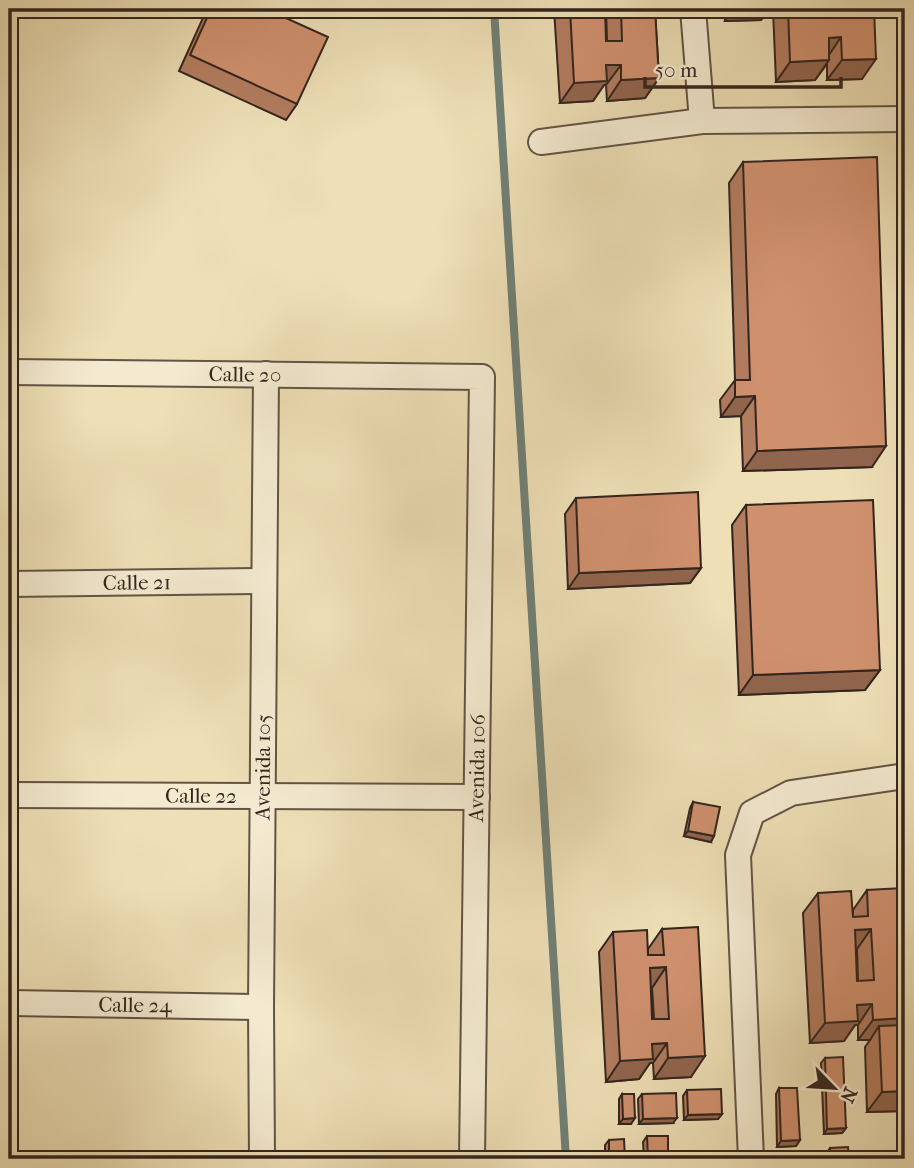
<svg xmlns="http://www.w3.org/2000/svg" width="914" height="1168" font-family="'IM FELL French Canon',serif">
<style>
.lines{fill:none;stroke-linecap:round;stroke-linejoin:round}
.stream{stroke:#708076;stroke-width:8}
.minor-casing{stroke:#625444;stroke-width:28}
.minor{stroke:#f4ead0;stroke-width:24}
.wall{fill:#b27c5f;stroke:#33251e;stroke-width:2;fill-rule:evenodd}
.shaded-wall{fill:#91654d;stroke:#33251e;stroke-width:2}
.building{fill:#cf906e;stroke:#33251e;stroke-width:2;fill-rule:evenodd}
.labels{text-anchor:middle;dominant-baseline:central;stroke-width:5;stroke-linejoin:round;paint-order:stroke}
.street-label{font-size:21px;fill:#33251e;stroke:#f4ead0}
</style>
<rect width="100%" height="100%" fill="#eedfb6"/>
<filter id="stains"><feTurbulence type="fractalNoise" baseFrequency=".00286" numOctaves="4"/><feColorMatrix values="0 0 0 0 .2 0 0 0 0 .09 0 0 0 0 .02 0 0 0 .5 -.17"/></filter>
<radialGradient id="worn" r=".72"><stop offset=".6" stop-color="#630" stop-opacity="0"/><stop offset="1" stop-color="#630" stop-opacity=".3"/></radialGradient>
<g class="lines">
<path class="stream" d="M494,9L566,1159"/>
<defs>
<g id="minor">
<path d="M693,9L702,121"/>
<path d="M541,142L702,121L905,119"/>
<path id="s1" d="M9,372L482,377L472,1159"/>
<path id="s2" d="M9,584L264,581"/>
<path id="s3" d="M9,795L477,797"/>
<path id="s4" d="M9,1003L261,1007"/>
<path id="s5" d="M262,1159L261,1007L266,374"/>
<path d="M751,1159L738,855L752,813L791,793L905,776"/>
</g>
</defs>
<use href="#minor" class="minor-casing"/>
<use href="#minor" class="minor"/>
</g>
<path class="wall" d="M207,9H266L297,104L286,120L179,71Z
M554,9H655L659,78L645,98L607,101L606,85H604L593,101L560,103ZM605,9H606L607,41H606Z
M724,9H768L761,20L725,21Z
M773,9H827L828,12L830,9H874L862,79L827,80V64L815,80L776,82Z
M743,162L872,467L743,471L741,416L721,417L720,400L735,380L729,183Z
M576,498L701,568L690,583L568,589L565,514Z
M746,505L880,670L865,690L739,695L732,525Z
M693,802L711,842L684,836L690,808Z
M867,890L905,938V1024L904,1025H905V1108L904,1111L867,1112L865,1047L870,1040H858V1025H855L844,1041L810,1043L803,913L818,893L853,917V910ZM855,949H857L858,981H857Z
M662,929L691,1077L654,1079L653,1063H650L639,1079L606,1082L599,952L613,932L648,955V949ZM651,988H652L654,1019H652Z
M825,1058L846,1128L842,1133L824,1134L821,1063Z
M779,1088L800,1140L796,1146L777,1147L776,1094Z
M687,1090L722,1114L718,1119L684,1120L683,1096Z
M622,1094L631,1124H619V1099Z
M642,1094L673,1123L639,1124L638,1099Z
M647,1136L668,1159H644L643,1142Z
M609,1140L625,1159H605V1145Z
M830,1148L849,1159H826V1154Z"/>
<path class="shaded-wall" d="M733,9H768L761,20L725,21Z
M841,37L827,58L829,38Z
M876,59L862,79L827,80L842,60Z
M829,60L815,80L776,82L790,62Z
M606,65H621L606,85H604L593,101L560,103L574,83Z
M659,78L645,98L607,101L621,80Z
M755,396L741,416L721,417L735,397Z
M886,446L872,467L743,471L757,451Z
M701,568L690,583L568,589L579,573Z
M880,670L865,690L739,695L753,675Z
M688,831L714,836L711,842L684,836Z
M871,929L857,949L840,950L855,930Z
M666,967L652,988H636L650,968Z
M872,1004L858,1025H855L844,1041L810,1043L825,1023L857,1005Z
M905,1018V1024L895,1038L879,1026L870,1040H858L873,1020Z
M667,1043L653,1063H650L639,1079L606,1082L620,1061L652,1044Z
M705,1056L691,1077L654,1079L668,1058Z
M905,1091V1108L904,1111L867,1112L882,1092Z
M722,1114L718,1119L684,1120L688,1115Z
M635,1118L631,1124H619L623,1119Z
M677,1118L673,1123L639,1124L643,1119Z
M846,1128L842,1133L824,1134L827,1129Z
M800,1140L796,1146L777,1147L781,1141Z"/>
<path class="building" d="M211,9H266L328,37L297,104L190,55Z
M570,9H605L606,41H622L621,9H655L659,78L621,80V65H606L607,81L574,83Z
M788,9H827L828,17H838V9H874L876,59L842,60L841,37L829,38V60L790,62Z
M877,157L886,446L757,451L755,396L735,397V380H750L743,162Z
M698,492L701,568L579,573L576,498Z
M873,500L880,670L753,675L746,505Z
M693,802L720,807L714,836L688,831Z
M903,888L905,938V1018L873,1020L872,1004L857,1005L858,1021L825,1023L818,893L851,891L853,917L868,916L867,890ZM871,929L874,980L857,981L855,930Z
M698,927L705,1056L668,1058L667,1043L652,1044L653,1059L620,1061L613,932L647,930L648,955H664L662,929ZM666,967L669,1019H652L650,968Z
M905,1025V1091L882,1092L879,1026Z
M843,1057L846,1128L827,1129L825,1058Z
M779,1088H797L800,1140L781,1141Z
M721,1089L722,1114L688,1115L687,1090Z
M676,1093L677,1118L643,1119L642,1094Z
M622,1094H634L635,1118L623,1119Z
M647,1136H668V1159H648Z
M624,1139L625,1159H609V1140Z
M848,1147L849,1159H830V1148Z"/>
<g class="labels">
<g class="street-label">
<text stroke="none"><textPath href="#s1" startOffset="236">Calle 20</textPath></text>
<text stroke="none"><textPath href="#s2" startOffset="128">Calle 21</textPath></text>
<text stroke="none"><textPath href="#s5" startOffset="392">Avenida 105</textPath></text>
<text transform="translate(477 768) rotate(-89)">Avenida 106</text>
<text stroke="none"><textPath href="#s3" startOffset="192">Calle 22</textPath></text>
<text stroke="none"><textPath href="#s4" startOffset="126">Calle 24</textPath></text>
</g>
</g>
<rect width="914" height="1168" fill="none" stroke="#eedfb6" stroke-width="35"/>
<rect x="10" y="10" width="893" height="1147" fill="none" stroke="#33251e" stroke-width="3.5"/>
<rect x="18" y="18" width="879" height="1133" fill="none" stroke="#33251e" stroke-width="2"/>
<g transform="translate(834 1088) rotate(115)" stroke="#f4ead0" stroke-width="5" paint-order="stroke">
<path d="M0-5L12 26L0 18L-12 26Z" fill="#33251e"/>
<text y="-10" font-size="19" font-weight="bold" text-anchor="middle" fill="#33251e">N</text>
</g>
<path d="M645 77v10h196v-10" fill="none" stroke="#33251e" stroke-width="3.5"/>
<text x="655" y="77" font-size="21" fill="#33251e" stroke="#f4ead0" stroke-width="5" paint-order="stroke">50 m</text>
<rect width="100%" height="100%" filter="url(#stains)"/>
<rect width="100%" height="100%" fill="url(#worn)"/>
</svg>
